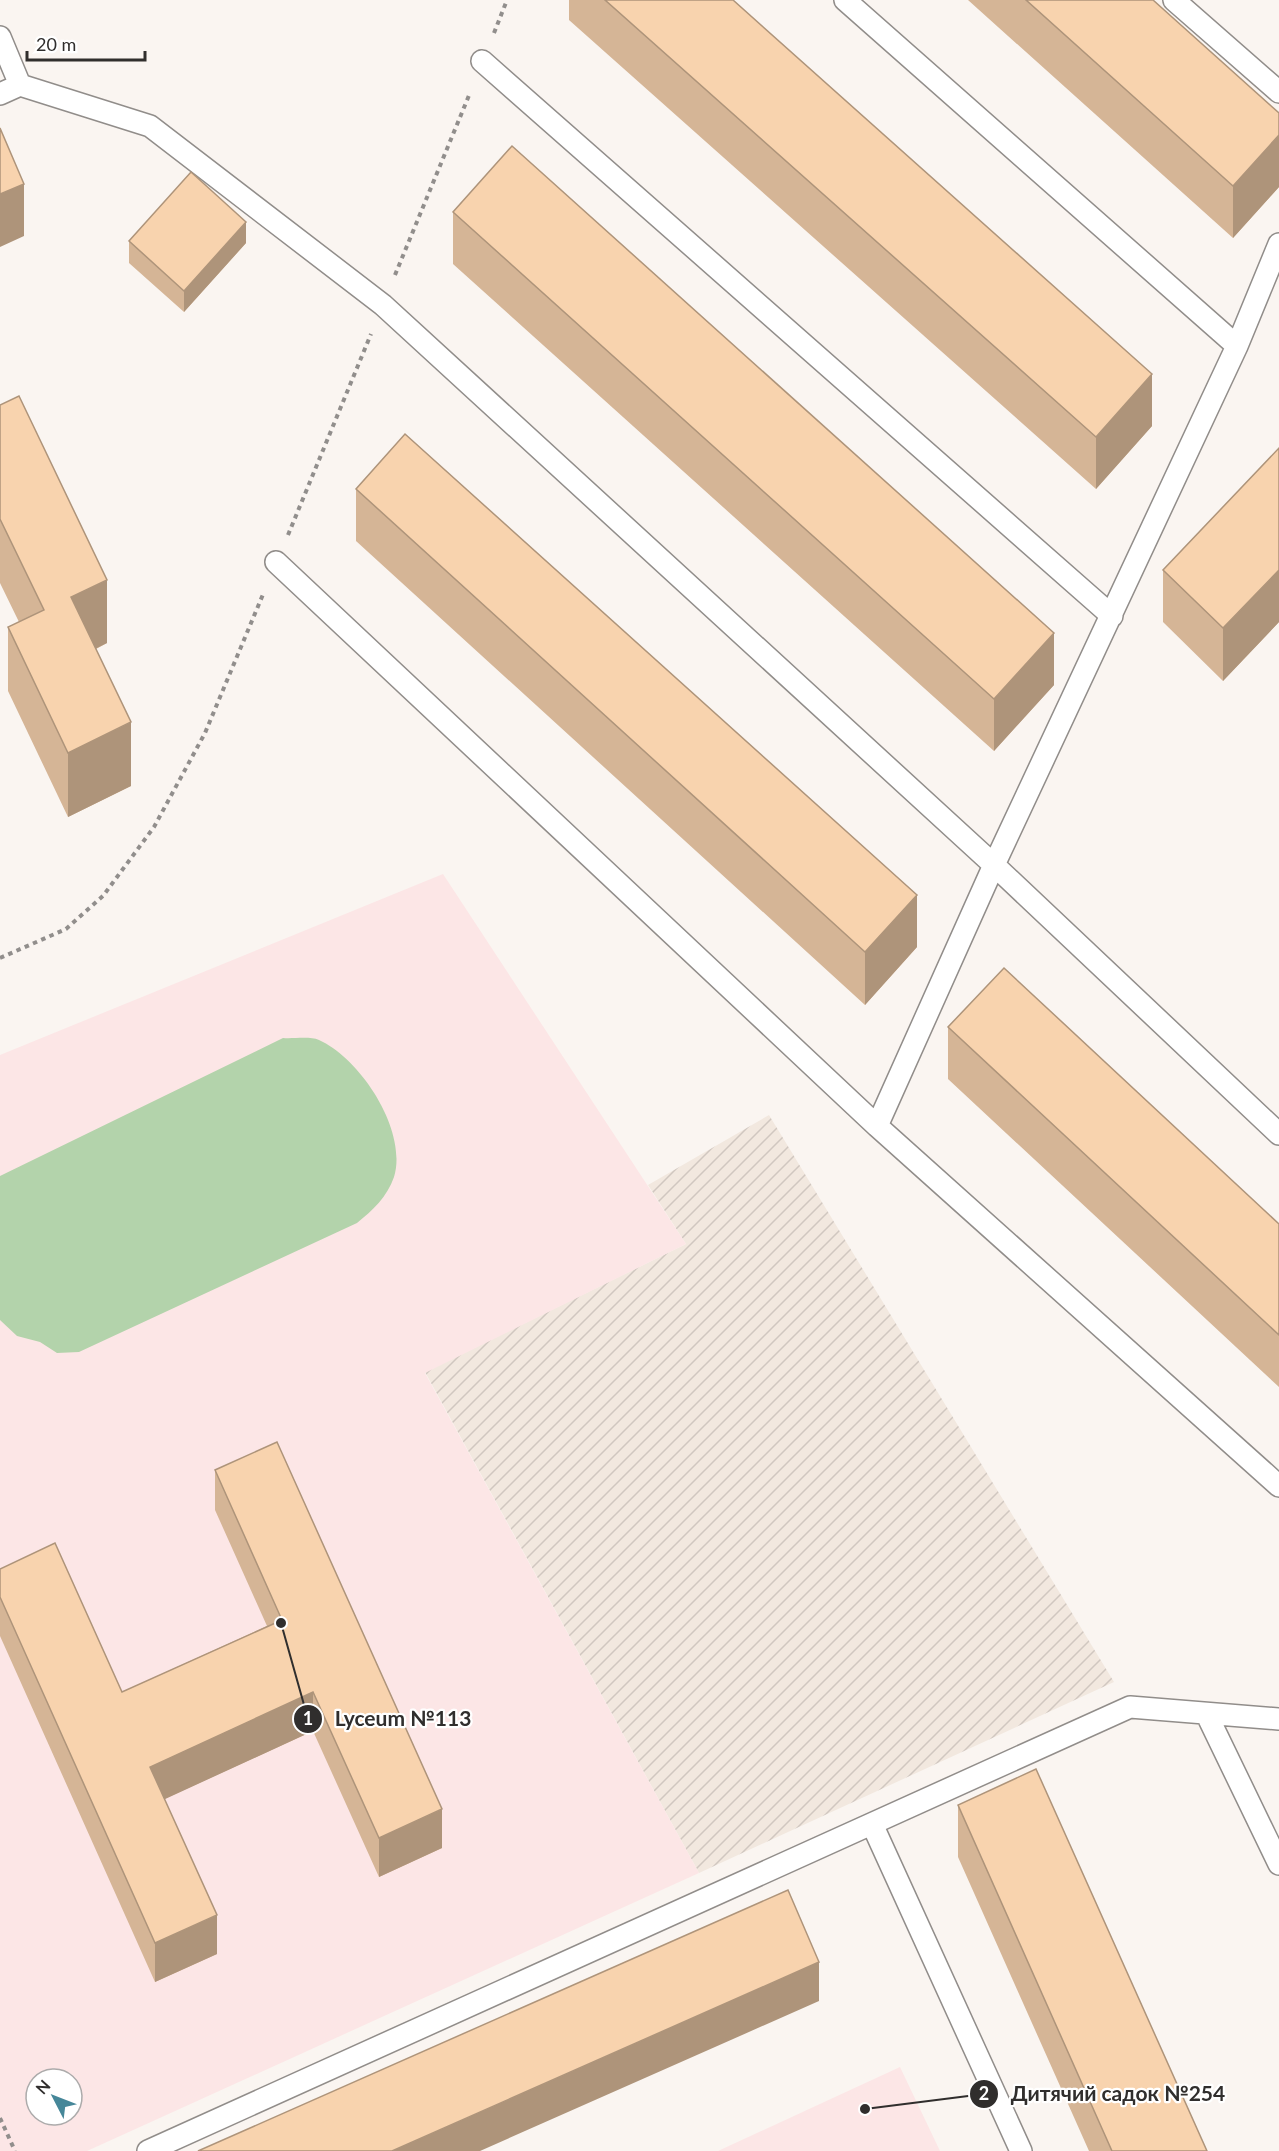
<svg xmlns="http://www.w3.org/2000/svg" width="1279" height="2151" font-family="Lato,sans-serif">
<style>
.industrial{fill:url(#industrial-furrows)}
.education{fill:#fce6e6;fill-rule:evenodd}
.garden{fill:#b3d3ab}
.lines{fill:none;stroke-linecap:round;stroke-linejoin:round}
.service-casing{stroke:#918d8a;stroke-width:24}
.path{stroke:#918e8c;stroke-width:4;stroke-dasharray:4.5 4.5;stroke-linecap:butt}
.service{stroke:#fff;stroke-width:21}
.wall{fill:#d5b596}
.shaded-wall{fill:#ae947a}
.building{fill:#f8d3ae;stroke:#ae947a;stroke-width:1.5}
.leader{fill:none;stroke:#302e2d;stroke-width:2}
.callout-dot{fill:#302e2d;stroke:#fff;stroke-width:2}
.mark-label{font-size:18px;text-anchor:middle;font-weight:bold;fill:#fff}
.callout-label{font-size:21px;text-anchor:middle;font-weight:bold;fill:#302e2d;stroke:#fff;stroke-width:4.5;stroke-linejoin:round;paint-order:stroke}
</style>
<defs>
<pattern id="industrial-furrows" width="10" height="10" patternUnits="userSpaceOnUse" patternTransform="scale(1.5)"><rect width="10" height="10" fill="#f2e8df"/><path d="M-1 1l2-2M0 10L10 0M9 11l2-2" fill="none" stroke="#d0c7c0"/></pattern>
</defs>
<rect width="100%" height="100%" fill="#faf5f1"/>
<path class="industrial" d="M769,1115L1114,1682L699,1873L425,1372L686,1244L648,1185Z"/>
<path class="education" d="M443,874L686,1244L425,1373L699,1873L87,2151H0V1055ZM36,2079H72V2115H36Z
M900,2067L940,2151H718Z"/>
<path class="garden" d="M283,1038C293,1039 310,1036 319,1040C361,1059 408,1131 394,1177C387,1197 373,1210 357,1223L79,1352L57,1353L40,1342L17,1336L0,1320V1176Z"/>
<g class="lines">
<defs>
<path id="service" d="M845,0L1237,346
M1174,0L1279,92
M0,37L20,85L0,94
M482,61L1112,616
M20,85L150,126L383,305L994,865L1279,1134
M276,562L877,1126L994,865L1237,346L1279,244
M877,1126L1279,1486
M1207,1715L1279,1864
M872,1824L1021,2151
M148,2151L1130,1707L1279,1719"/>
</defs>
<use href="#service" class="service-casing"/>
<path class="path" d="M494,33L507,0
M395,275L470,93
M288,535L371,334
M0,958L66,929L103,896L154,827L205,733L264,592
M0,2118L15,2151"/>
<use href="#service" class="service"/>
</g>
<path class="wall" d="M569,0H733L1152,426L1096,489L569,20Z
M968,0H1153L1279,113V187L1233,238Z
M453,212L1054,685L994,751L453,264Z
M129,241L246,243L184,312L129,263Z
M0,405L107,643L96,649L131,786L68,817L8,691V627L19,622L0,583Z
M1279,448V622L1223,681L1163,622V570Z
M356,489L917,947L865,1005L356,541Z
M948,1027L1279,1224V1387L948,1079Z
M215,1470L442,1848L379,1877L313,1731L164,1799L217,1954L155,1982L0,1636V1569L122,1692L267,1626L215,1510Z
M958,1805L1207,2151H1089L958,1857Z"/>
<path class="shaded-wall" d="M1279,135V187L1233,238V186Z
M24,184V236L0,247V194Z
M246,222V243L184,312V291Z
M1152,374V426L1096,489V437Z
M1279,570V622L1223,681V628Z
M107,580V643L71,661V597Z
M1054,633V685L994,751V699Z
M131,722V786L68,817V753Z
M917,895V947L865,1005V952Z
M313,1692V1731L150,1806V1767Z
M442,1809V1848L379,1877V1838Z
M217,1915V1954L155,1982V1943Z
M819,1962V2001L480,2151H392Z"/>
<path class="building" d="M605,0H733L1152,374L1096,437Z
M1026,0H1153L1279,113V135L1233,186Z
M0,128L24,184L0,194Z
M512,146L1054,633L994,699L453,212Z
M191,172L246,222L184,291L129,241Z
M19,396L107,580L71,597L131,722L68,753L8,627L44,610L0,519V405Z
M405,434L917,895L865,952L356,489Z
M1279,448V570L1223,628L1163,570Z
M1004,968L1279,1224V1335L948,1027Z
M277,1442L442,1809L379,1838L313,1692L150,1767L217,1915L155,1943L0,1597V1569L55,1543L122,1692L282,1620L215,1470Z
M1036,1769L1207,2151H1112L958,1805Z
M788,1890L819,1962L392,2151H198Z"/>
<path class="leader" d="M281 1623L308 1719M865 2109L984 2094"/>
<g class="callout-dot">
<circle cx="281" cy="1623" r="6"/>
<circle cx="865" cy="2109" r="6"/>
<circle cx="308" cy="1719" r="15"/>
<circle cx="984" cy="2094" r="15"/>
</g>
<g class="mark-label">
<text x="308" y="1725">1</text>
<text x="984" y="2100">2</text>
</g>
<g class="callout-label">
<text x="403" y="1726">Lyceum №113</text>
<text x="1118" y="2101">Дитячий садок №254</text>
</g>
<g transform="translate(54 2097) rotate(312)"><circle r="28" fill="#ffffff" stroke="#acabab" stroke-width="1.5"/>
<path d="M0-4.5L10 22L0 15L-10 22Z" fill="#468799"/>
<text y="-9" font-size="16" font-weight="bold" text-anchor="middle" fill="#302e2d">N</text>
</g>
<path d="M27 51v9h118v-9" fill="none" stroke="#302e2d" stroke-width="3"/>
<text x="36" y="51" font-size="18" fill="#302e2d" stroke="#ffffff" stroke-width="4.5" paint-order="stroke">20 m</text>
</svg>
